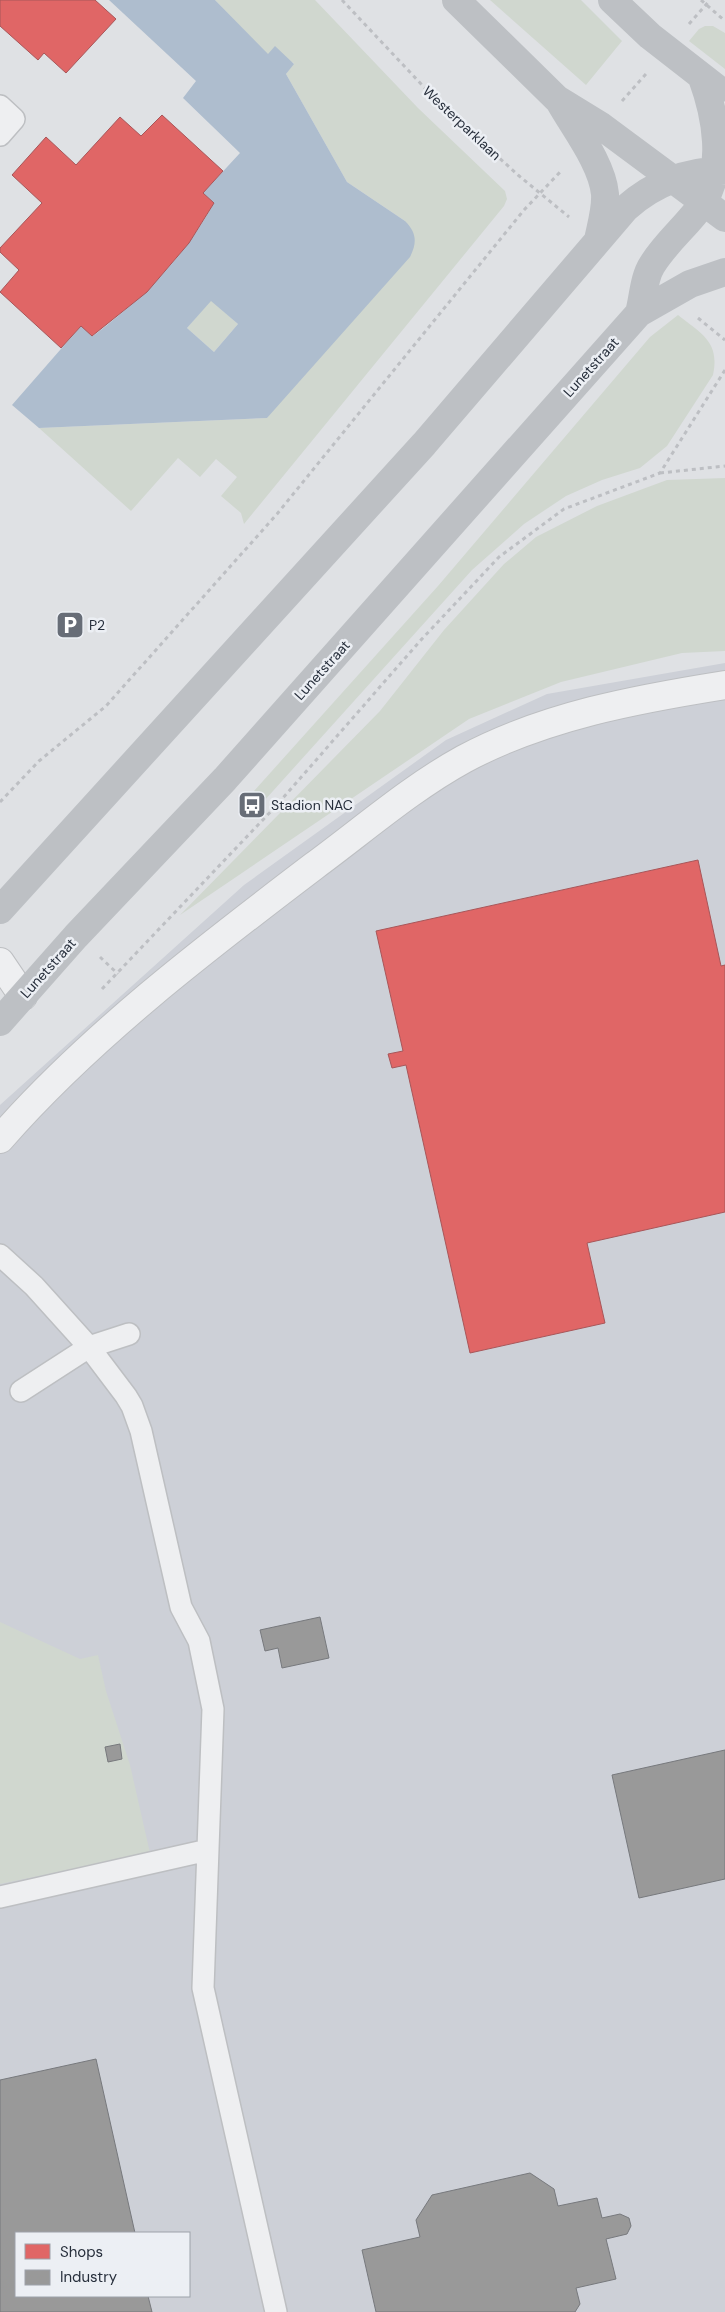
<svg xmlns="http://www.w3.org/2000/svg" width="725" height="2312" font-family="'DM Sans',sans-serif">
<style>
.built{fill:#cdd0d7;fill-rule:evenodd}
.green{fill:#d0d7cf}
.water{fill:#aebdce;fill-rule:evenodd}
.shops{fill:#e06666;stroke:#a85659}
.industry{fill:#999;stroke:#77797d}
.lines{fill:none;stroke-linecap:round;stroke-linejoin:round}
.lane-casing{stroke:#bdbfc2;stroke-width:24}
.street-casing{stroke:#bdbfc2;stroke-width:30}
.path{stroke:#bdbfc3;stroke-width:3;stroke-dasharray:4 4;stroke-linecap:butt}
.lane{stroke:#eeeff1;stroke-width:21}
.street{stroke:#eeeff1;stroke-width:28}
.secondary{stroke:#bdc0c4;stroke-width:28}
.labels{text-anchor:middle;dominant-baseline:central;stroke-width:5;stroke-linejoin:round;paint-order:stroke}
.street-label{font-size:14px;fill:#272f3c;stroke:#eceff4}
.poi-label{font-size:14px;fill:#272f3c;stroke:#eceff4;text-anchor:start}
</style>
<rect width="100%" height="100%" fill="#dfe1e4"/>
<path class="built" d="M725,663V2312H0V1105L244,885L446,740L547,694ZM16,2233H189V2296H16Z"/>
<path class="green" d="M215,0H315L418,108L505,191L507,199L504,206L244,524L241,513L221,496L237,477L216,459L200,477L178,458L131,511L39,428L267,418L405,221L347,182L286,74L294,63L268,55Z
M490,0H581L622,41L586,85Z
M705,26H713L725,33V69L689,41L699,29Z
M211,300L238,324L214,352L187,328Z
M678,315C702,334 720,342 713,375L667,446L640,468L602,480L566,496L524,524L472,570L264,801L254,791L438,586L650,337Z
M725,478V651L682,653L561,682L469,719L180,915L380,711L444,630L504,564L536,537L597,506L667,480Z
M0,1622L80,1659L98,1655L106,1691L130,1765L150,1853L0,1884Z"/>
<path class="water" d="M109,0H215L268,54L275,46L294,64L286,74L347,182L405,221C417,233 417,243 410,257L267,418L39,428L12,405L81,326L93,336C143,298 183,259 214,203L203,193L240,153L183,98L196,81ZM211,301L238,324L214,352L187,328Z"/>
<path class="shops" d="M0,0H95L116,19L66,73L44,53L38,60L0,26Z
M162,115L223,171L203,193L214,203L189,243L147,292L92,336L81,326L61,348L0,292L19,270L0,252V248L42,203L12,175L46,137L76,165L120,117L141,136Z
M698,860L721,966L725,965V1212L587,1243L605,1323L470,1353L406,1065L392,1068L388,1054L403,1051L376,931Z"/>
<path class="industry" d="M320,1617L329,1658L282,1668L278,1648L265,1651L260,1630Z
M120,1744L122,1759L108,1762L105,1747Z
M725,1750V1879L639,1898L612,1775Z
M96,2059L135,2233H16V2296H148L152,2312H0V2080Z
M530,2173L554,2189L558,2206L597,2198L602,2218L620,2214L629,2218L631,2226L627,2234L606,2239L616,2279L576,2288L580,2304L575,2312H376L362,2250L420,2237L416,2220L432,2195Z"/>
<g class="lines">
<defs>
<path id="lane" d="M0,106L14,119L0,135
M0,1255L34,1286L89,1347L126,1396L132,1406L141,1431L181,1607L199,1641L213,1709L203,1988L276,2312
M21,1391L89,1347L129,1334
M0,1897L208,1850"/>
<path id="street" d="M0,962L23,996
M0,1139C89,1037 206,948 314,866C363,830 411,788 464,759C544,716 637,699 725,685"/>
</defs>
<use href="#lane" class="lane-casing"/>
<use href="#street" class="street-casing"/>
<path class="path" d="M342,0L439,103L518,175L569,217
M701,0L725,21
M689,24L710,0
M622,101L646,74
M698,318L725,340
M660,473L725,466
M0,802L39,761L106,706L277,514L524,210L562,170
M100,957L118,974
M102,989L276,806L420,641L499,557L564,509L660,473L725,370"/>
<use href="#lane" class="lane"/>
<use href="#street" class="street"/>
<path class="secondary" d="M456,0L557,99L601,126L725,218
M612,0L650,36L718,89
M559,101C574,128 602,163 605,194C606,209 601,225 598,240
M639,313C643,298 644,277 652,265C666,242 688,225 703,203C725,167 716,116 702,78
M0,910L424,444L626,208C655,182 687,171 725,170
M0,1022L76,936L225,779L639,313L690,284L725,272"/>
</g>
<defs>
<symbol id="parking-square" viewBox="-11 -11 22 22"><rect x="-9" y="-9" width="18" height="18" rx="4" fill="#676d77" stroke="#eceff4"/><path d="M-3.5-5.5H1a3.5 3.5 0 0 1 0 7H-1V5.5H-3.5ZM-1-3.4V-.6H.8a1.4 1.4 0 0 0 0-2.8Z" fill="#fff"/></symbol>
<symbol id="bus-square" viewBox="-11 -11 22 22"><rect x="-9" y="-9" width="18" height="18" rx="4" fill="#676d77" stroke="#eceff4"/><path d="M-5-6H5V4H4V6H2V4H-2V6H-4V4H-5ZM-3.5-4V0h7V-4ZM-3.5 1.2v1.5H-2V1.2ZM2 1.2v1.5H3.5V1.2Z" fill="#fff"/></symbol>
</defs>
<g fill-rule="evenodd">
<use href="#parking-square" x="54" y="609" width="32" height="32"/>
<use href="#bus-square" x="236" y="789" width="32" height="32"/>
</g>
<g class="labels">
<g class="street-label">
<text transform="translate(462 123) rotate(43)">Westerparklaan</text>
<text transform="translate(591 367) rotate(-48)">Lunetstraat</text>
<text transform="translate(322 670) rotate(-48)">Lunetstraat</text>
<text transform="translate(48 968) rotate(-48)">Lunetstraat</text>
</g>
<g class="poi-label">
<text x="89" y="625">P2</text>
<text x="271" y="805">Stadion NAC</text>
</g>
</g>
<rect x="15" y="2232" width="175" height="65" fill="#eceff4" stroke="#9da2aa"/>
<rect x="25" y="2244" width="25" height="15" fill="#e06666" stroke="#9da2aa"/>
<text x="60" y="2257" font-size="15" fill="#272f3c">Shops</text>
<rect x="25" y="2270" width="25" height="15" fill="#999999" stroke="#9da2aa"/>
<text x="60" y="2282" font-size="15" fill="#272f3c">Industry</text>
</svg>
